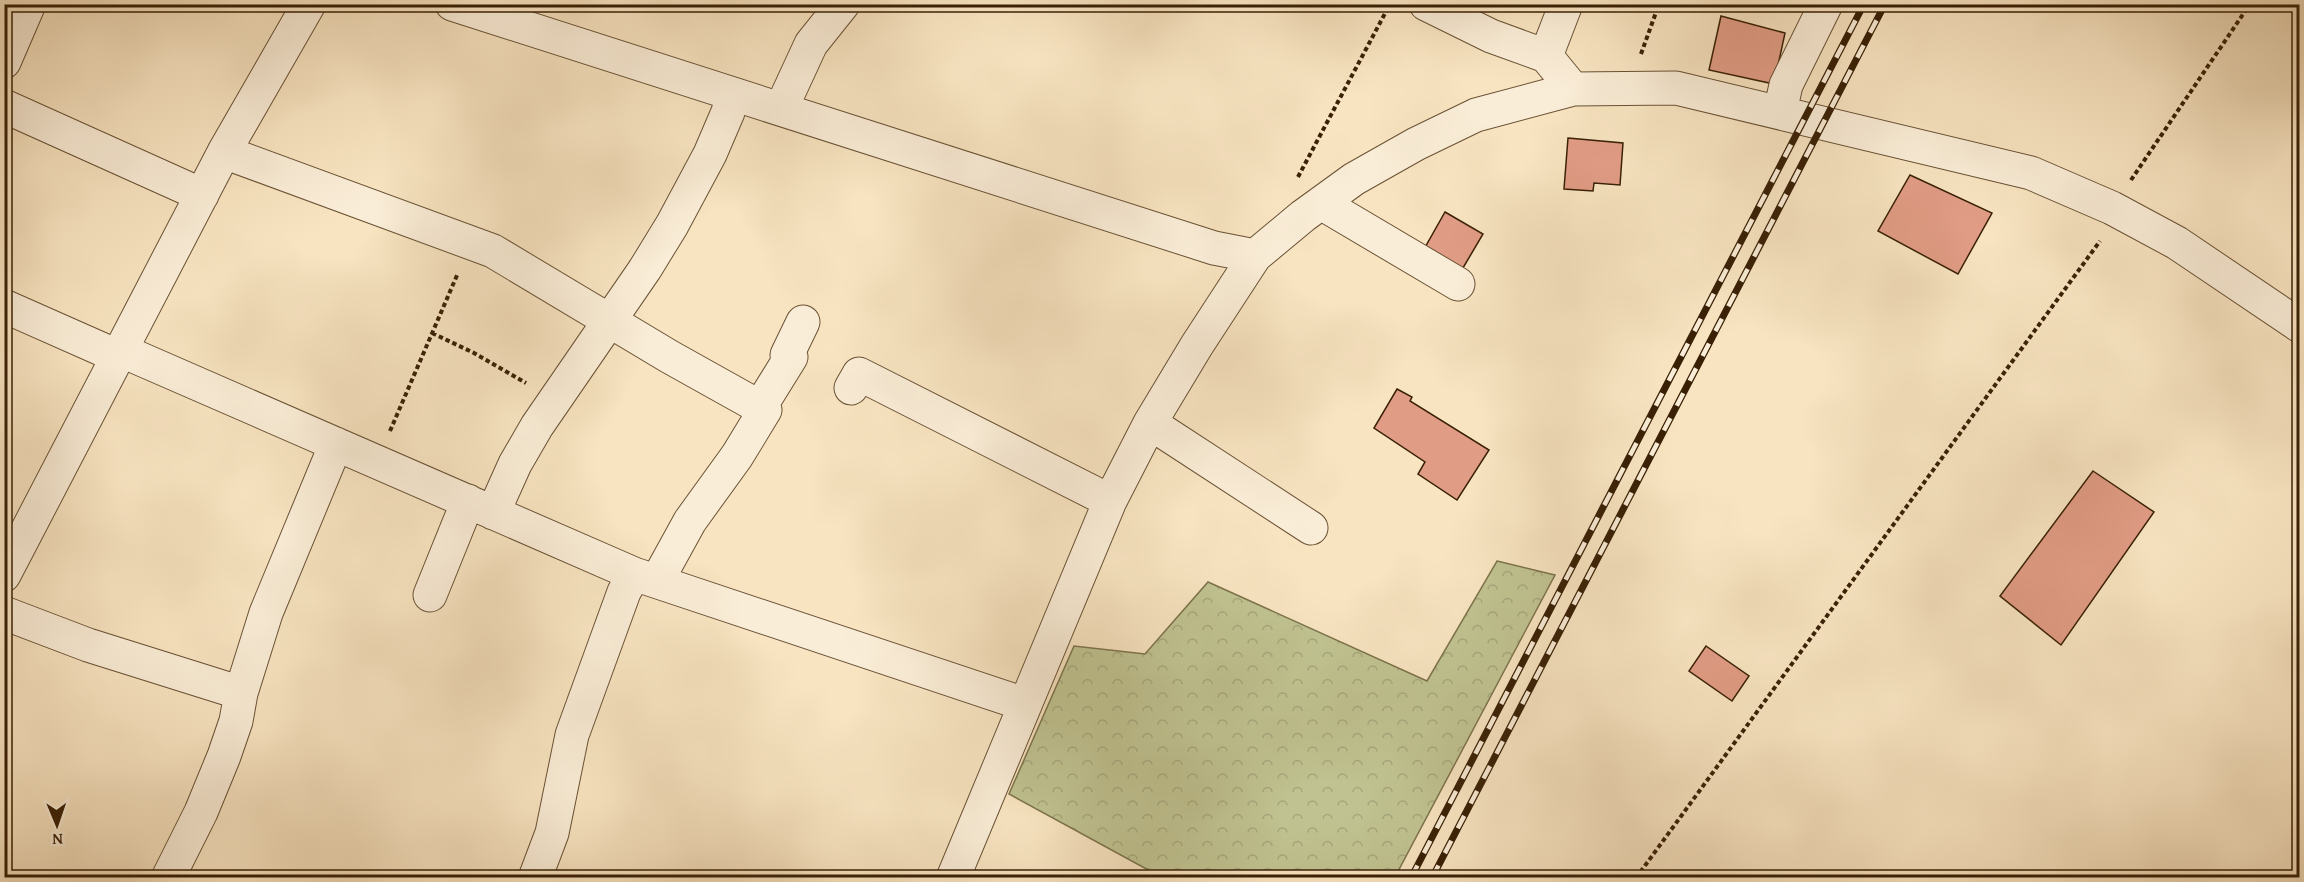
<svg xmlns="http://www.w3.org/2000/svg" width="2304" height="882" font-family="'Gentium Book Plus',serif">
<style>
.forest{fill:url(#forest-crowns);stroke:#7c724b;stroke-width:1.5}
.building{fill:#e19c85;stroke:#392005;stroke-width:1.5}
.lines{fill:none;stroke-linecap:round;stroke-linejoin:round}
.minor-casing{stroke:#695134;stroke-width:35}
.path{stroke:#392005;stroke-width:4;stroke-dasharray:4.5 3;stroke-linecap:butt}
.minor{stroke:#faedd7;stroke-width:33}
.rail-casing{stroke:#392005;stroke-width:7}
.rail{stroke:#faedd7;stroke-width:4.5;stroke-dasharray:14;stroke-linecap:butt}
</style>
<defs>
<pattern id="forest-crowns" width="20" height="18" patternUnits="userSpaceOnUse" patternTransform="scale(1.5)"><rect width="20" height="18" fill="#c0c391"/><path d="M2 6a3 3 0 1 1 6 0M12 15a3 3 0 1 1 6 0" fill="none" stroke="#a6a77c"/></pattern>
</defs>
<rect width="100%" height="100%" fill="#f8e4c1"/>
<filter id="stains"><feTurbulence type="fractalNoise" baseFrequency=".00333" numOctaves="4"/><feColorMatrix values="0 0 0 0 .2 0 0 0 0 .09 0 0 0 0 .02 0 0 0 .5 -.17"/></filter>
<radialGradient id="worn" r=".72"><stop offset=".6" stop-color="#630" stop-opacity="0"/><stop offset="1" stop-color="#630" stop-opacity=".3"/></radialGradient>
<path class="forest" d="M1497,561L1555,575L1395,877H1161L1009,794L1074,646L1145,654L1208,582L1427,681Z"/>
<path class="building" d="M1721,16L1785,33L1774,84L1709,70Z
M1568,138L1623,143L1620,185L1594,183L1593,191L1564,189Z
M1910,175L1992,213L1958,274L1878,231Z
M1445,212L1483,234L1460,273L1423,251Z
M1397,389L1412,397L1410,401L1489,450L1457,500L1418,474L1425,462L1374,428Z
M2093,471L2154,512L2061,645L2000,596Z
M1706,646L1749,676L1732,701L1689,671Z"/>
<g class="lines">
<defs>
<path id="minor" d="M452,4L1214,248L1255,256
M1426,4L1491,36L1546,56L1573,89
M1546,56L1566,4
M4,62L29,4
M4,106L202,195
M781,109L811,44L843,4
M1780,112L1786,85L1826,4
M224,152L493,251L670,357L765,410L737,456L690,521L657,581
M1321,203L1458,284
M4,306L117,356
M120,350L634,574L1024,704
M851,388L859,374L1110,501
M760,407L791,357L787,355L803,322
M1150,423L1311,528
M493,513L515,464L537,426L645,269L672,225L710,154L728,112L732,94
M4,575L224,152L309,4
M430,595L468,501
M4,613L88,645L241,693
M168,878L201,812L224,756L236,721L241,693L266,613L336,444
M535,878L552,833L572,735L624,592L634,574
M953,878L1110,501L1150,423L1197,345L1255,256L1303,216L1354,179L1416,144L1476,115L1573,89L1676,88L2031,173L2112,208L2177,243L2300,326"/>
</defs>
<use href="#minor" class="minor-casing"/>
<path class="path" d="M1641,54L1659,4
M1298,177L1390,4
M2131,180L2250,4
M432,333L474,353L526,383
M390,431L458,273
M1636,878L2100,241"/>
<use href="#minor" class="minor"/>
<defs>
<path id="rail" d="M1411,878L1864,4
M1432,878L1885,4"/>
</defs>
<use href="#rail" class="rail-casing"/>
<use href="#rail" class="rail"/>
</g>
<rect width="2304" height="882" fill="none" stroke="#f8e4c1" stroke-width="24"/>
<rect x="6" y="6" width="2292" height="870" fill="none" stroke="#392005" stroke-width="3"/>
<rect x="12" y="12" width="2280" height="858" fill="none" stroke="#392005" stroke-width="1.5"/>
<g transform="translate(57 825) rotate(178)" stroke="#faedd7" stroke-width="4.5" paint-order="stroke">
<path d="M0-4.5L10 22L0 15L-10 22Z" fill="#392005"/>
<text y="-9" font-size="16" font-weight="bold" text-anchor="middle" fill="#392005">N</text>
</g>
<rect width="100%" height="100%" filter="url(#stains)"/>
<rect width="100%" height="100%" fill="url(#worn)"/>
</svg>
